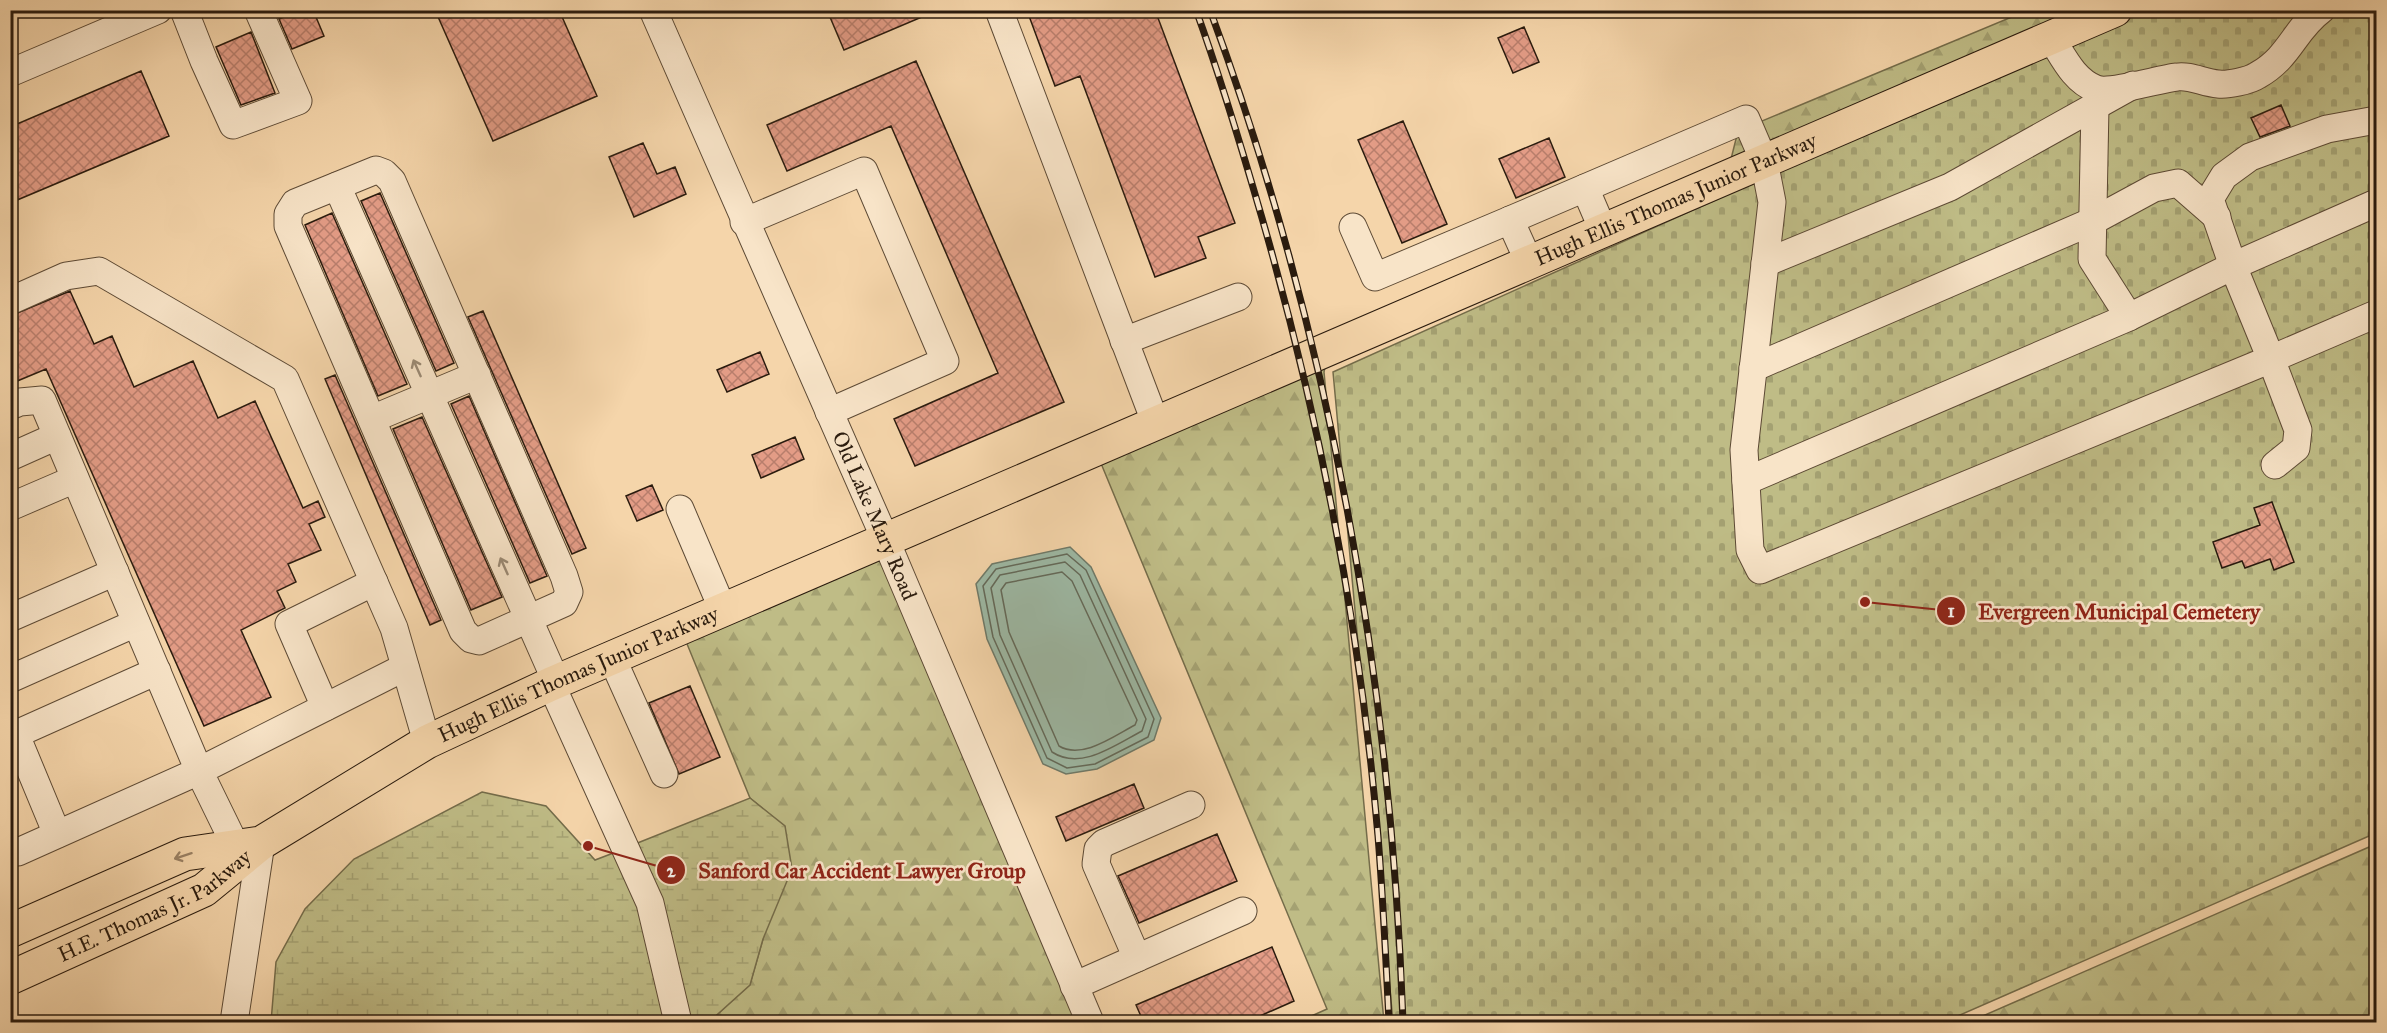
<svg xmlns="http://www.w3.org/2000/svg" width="2387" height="1033" font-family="'IM FELL Great Primer',serif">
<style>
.forest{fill:url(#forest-firs);stroke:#746c4a;stroke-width:1.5}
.wetland{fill:url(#wetland-marsh);stroke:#746c4a;stroke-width:1.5}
.cemetery{fill:url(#cemetery-stones);stroke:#746c4a;stroke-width:1.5}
.water{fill:#9db9a5;stroke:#6f7a69;stroke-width:1.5}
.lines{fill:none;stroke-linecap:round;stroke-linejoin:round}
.shore{stroke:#646a5a;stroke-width:1.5}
.building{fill:url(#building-cross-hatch);stroke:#2a1b0e;stroke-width:1.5}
.minor-casing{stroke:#5d4a35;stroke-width:29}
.major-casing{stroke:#2a1b0e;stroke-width:35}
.minor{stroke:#f8e4c8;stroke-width:27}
.major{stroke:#f5d5aa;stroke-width:33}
.rail-casing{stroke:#2a1b0e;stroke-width:7}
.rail{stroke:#f8e4c8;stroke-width:4.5;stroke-dasharray:14;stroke-linecap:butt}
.oneway{stroke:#9b8a74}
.oneway2{stroke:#9a8164}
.labels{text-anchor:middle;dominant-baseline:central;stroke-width:5;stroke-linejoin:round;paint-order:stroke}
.street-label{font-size:21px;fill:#2a1b0e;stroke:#f8e4c8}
.leader{fill:none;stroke:#8f2418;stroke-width:2}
.callout-dot{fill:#8f2418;stroke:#f8e4c8;stroke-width:2}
.mark-label{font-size:18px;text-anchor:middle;font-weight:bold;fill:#fff}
.callout-label{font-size:22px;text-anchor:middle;font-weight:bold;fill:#8f2418;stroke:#f8e4c8;stroke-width:5;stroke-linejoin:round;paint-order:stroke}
</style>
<defs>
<pattern id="forest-firs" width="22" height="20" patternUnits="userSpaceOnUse" patternTransform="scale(1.5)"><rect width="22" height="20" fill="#bfbc86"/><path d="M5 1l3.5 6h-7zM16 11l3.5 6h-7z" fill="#a4a172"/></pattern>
<pattern id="wetland-marsh" width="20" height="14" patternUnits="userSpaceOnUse" patternTransform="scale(1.5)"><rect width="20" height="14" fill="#bfbc86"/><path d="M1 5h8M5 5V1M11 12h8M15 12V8" fill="none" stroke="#a4a172"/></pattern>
<pattern id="cemetery-stones" width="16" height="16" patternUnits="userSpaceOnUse" patternTransform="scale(1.5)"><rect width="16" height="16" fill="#bfbc86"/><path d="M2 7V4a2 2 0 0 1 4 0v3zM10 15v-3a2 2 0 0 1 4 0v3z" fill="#a4a172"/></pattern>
<pattern id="building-cross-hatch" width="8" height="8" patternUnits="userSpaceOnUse" patternTransform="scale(1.5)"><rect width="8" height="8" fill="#e39c86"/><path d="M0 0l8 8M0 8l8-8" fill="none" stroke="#b87e6c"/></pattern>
</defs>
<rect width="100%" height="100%" fill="#f5d5aa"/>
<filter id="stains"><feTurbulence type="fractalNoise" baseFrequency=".00333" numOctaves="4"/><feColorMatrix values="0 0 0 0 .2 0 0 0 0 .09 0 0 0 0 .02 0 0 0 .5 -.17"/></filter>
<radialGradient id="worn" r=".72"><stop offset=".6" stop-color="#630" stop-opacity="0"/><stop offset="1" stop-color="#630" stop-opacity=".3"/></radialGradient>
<path class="forest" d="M2026,11H2085L1730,163L1738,131Z
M1325,367L1324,372L1384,1022H1298L1327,1009L1100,461Z
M881,556L1079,1022H709L750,984L763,939L785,827L750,798L685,639Z
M2376,844V1022H1969Z"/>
<path class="wetland" d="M482,792L546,806L595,860L616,852L640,906L668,1022H271L276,962L305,909L354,859Z
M750,798L785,826L792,869L763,939L750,985L709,1022H689L635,844Z"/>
<path class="cemetery" d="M2136,11H2376V833L1944,1022H1393L1333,372Z"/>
<path class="water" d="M1070,547L1091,567L1161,718L1154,740L1097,769L1066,774L1043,764L987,639L976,584L992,564Z"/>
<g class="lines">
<path class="shore" d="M1067,554L1086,570L1154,719L1148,737L1095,764L1067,768L1047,758L993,637L983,586L996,569Z
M1065,562L1080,575L1146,719L1142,731C1115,745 1081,771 1052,752L1000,635L991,588L1000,575Z
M1062,572L1072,581L1137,720L1135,725C1114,736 1082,760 1059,746L1009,632L1001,590L1006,583Z"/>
</g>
<path class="building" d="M299,10H313L324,36L292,49L279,19Z
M435,10H559L597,96L493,141Z
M827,10H936V11L844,50Z
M1045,10H1155L1235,223L1198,237L1206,258L1155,277L1080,76L1055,86L1029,16Z
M1524,27L1539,62L1513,73L1498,38Z
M251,32L275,93L241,105L216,47Z
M916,61L1064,402L915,466L894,419L998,373L891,126L787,171L767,125Z
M141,71L169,136L10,203V127Z
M2281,105L2290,126L2260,137L2251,118Z
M1403,121L1447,224L1402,243L1358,140Z
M1549,138L1565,177L1516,198L1499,159Z
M643,143L657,174L675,167L686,194L634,217L609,157Z
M380,193L454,363L436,371L361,201Z
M332,213L407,384L378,396L305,225Z
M70,291L94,344L112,336L134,387L193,361L218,418L255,401L303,508L318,501L325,517L309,524L321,550L288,564L296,582L277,591L285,608L241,630L271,697L204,726L46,369L10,384V316Z
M483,311L586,548L572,554L468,317Z
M760,352L769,374L727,392L717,370Z
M335,375L441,620L430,625L325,379Z
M469,396L547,576L530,583L451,404Z
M422,417L502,597L471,610L393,429Z
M795,437L804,459L761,478L752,455Z
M652,485L663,510L637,521L626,496Z
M2272,502L2294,562L2274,570L2270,559L2245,568L2242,561L2222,568L2213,542L2260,525L2254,508Z
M690,686L720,757L679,774L649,703Z
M1134,784L1144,808L1066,841L1056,817Z
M1217,834L1237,881L1139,923L1118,876Z
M1272,947L1294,1001L1244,1023H1144L1136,1005Z"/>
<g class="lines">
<defs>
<g id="minor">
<path d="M184,10L204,61L233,125L298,101L258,10"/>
<path id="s1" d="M653,10L886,541L1090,1022"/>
<path d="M999,10L1156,424"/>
<path d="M2051,38C2063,56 2073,80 2096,89C2110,94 2159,79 2177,77C2190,75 2204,83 2218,84C2228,85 2249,81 2258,75C2290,57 2294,30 2321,10"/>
<path d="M10,73L158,10"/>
<path d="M2095,106L2092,259L2129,317L2233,266L2376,203"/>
<path d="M376,170L384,173L392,181L564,576L569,592L564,603L479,641L471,639L463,631L288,226V214L295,203Z"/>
<path d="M337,186L556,681"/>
<path d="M1585,188L1603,230"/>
<path d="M1510,220L1746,119L1764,161L1772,202L1744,450L1750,550L1760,570L2271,359L2233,266L2210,199L2224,176L2250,157L2327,129L2376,120"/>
<path d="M744,222L864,171L945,361L829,412"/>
<path d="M1353,227L1375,277L1510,220L1529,262"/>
<path d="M1765,263L1950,187L2133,85"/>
<path d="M10,301L66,276L99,271L285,379L394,628L427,742"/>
<path d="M1124,341L1238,297"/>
<path d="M1753,368L2093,221L2154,188L2178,183L2217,217"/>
<path d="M10,406L20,402L42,400L199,771L18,852"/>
<path d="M372,419L477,375"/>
<path d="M10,457L57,436"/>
<path d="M2275,465L2296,448L2298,430L2271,359L2376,314"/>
<path d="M1746,481L2129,317"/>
<path d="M10,507L75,479"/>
<path d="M680,509L723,610"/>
<path d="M10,618L115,572"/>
<path d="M612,658L664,774"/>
<path d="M10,679L136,623"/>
<path d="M551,684L650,903L678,1022"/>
<path d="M325,707L289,624L374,582"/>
<path d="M57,834L18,740L23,731L157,671"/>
<path d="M242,859L199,771L405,667"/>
<path d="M1137,958L1096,864L1098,849L1104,843L1191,805"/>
<path d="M1074,986L1243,911"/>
<path d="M234,1022L261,843"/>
</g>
<g id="major">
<path id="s2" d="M10,931L185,854L261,843L427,742L551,684L2115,10"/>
<path id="s3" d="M10,978L204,890L260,844"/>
</g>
</defs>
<use href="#minor" class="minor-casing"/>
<use href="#major" class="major-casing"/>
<use href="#minor" class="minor"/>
<use href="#major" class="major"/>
<defs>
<path id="rail" d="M1196,10C1221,79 1242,149 1262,218C1320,420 1360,627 1378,836C1383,898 1386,960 1389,1022
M1210,10C1330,333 1391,679 1403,1022"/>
</defs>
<use href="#rail" class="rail-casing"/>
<use href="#rail" class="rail"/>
</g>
<defs><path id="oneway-shaft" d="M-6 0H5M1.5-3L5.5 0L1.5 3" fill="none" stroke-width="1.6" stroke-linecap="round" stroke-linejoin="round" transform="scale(1.5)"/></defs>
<g class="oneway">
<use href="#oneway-shaft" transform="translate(417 368) rotate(-114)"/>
<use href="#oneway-shaft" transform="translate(504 566) rotate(-114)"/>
</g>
<use class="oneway2" href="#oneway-shaft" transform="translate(183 856) rotate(162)"/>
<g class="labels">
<g class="street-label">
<text stroke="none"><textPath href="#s2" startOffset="1824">Hugh Ellis Thomas Junior Parkway</textPath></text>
<text stroke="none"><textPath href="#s1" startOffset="552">Old Lake Mary Road</textPath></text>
<text stroke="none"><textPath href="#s2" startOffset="628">Hugh Ellis Thomas Junior Parkway</textPath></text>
<text stroke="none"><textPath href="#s3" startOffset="162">H.E. Thomas Jr. Parkway</textPath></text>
</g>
</g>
<path class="leader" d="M1865 602L1951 611M588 846L671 870"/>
<g class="callout-dot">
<circle cx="1865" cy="602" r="6"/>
<circle cx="588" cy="846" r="6"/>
<circle cx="1951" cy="611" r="15"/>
<circle cx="671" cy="870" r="15"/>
</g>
<g class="mark-label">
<text x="1951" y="617">1</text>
<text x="671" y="877">2</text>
</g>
<g class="callout-label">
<text x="2119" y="619">Evergreen Municipal Cemetery</text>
<text x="862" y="878">Sanford Car Accident Lawyer Group</text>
</g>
<rect width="2387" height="1033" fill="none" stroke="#f5d5aa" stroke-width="36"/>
<rect x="12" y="12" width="2363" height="1009" fill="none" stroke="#2a1b0e" stroke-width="3"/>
<rect x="18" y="18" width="2351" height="997" fill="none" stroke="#2a1b0e" stroke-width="1.5"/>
<rect width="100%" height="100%" filter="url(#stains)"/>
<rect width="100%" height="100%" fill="url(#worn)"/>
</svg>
